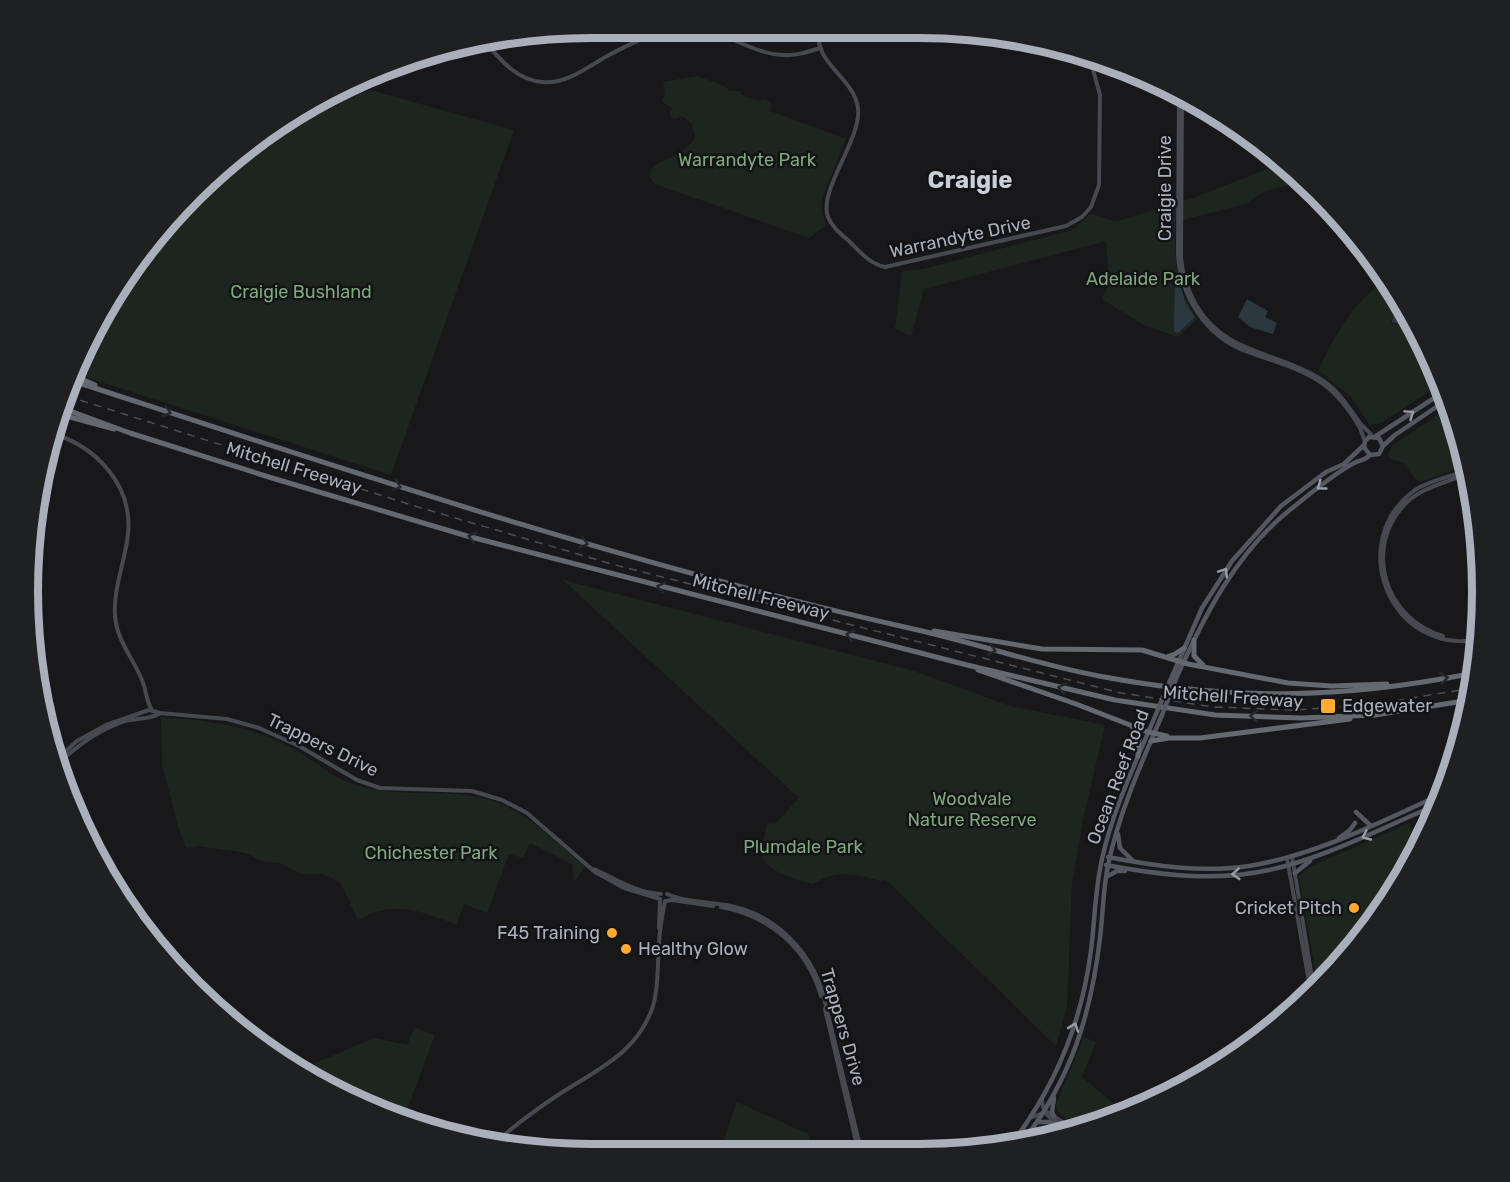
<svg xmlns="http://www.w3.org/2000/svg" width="1510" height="1182" font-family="Rubik,sans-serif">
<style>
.green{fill:#1d261e}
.water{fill:#2c3840}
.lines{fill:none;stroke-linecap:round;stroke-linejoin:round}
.secondary{stroke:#464950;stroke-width:4}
.primary{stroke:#54575f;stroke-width:4.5}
.highway{stroke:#646871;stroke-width:5}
.rail{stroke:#4b4e55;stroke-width:1.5;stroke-dasharray:8 6;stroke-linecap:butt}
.primary-bridge{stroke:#54575f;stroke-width:4.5}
.oneway{stroke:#27282c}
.oneway2{stroke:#989ea9}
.poi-dot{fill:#ffaa2b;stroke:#131315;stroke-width:2}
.labels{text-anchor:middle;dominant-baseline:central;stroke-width:5;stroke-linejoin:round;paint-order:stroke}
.park-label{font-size:18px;fill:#7ea87e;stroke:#131315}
.street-label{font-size:18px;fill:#a9b0bb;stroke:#131315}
.poi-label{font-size:18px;fill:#a9b0bb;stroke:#131315;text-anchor:start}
.district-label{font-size:24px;font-weight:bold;fill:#caced7;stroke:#131315}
.rim{fill:none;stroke:#a9b0bb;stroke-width:8}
</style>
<rect width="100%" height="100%" fill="#18181a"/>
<path class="green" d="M698,76L724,86L730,91H739C744,99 758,102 766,99L772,105L770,111L846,139L822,199V212L826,225L809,238L655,184L650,177L651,169C668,154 679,160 695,138L692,124L682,116L674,119L670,115L672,108L662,102L665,94L663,82Z
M346,87L361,94L370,90L514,130L391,475L76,374L102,309L192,192L309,103Z
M1289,166L1303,182L1265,191L1245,204L1175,222C1175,258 1175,288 1197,319L1178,337L1144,325L1102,299L1109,284L1106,241L924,289L911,336L895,329L902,271L923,269L1073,230L1091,213L1115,222L1193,198L1270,168Z
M1386,283L1397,296L1391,323L1418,333L1441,384L1381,423L1370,425L1350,396L1318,370C1333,341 1355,295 1386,283Z
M1451,406L1466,465L1421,482L1417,481L1403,463L1389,458L1388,455L1392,446Z
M563,580L914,671L1010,706L1105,725L1083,820L1072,884L1067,1006L1056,1046L885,879L882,881C857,875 836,868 813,884C803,882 794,879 785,875C754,862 762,852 767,823L775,824L799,798Z
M161,717C206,720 252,726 292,748C312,759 329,775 350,783C390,798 431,790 472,796C520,803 550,837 585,867L574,882L572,864L530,843L523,858L509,854L487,913L464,904L456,925C423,911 392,900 358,920L341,884L330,877L322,874H301L280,863L261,861L246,853L199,846L186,848L178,826L162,764Z
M1409,823L1417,852L1367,934L1318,986L1299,876L1310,867Z
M415,1028L435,1035L403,1120L375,1112L317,1081L313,1064L374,1038L407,1045Z
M1084,1037L1096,1042L1082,1077L1122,1111C1113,1123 1097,1126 1081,1129L1057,1112L1056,1104Z
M737,1102L808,1134L813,1154L699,1155L705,1144L714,1147L723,1142Z"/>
<path class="water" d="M1175,275L1178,276L1185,302L1195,317L1178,333L1174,331Z
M1396,297L1407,309L1417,330L1392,322Z
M1247,299L1268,311L1265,317L1277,323L1273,334L1250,327L1238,317Z"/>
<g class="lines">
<path class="secondary" d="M819,28C812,63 854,77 858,108C862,139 818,190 828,217C832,227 841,234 849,241C860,252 870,264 885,267L1066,226L1082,217L1091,207L1099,185L1100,95L1089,55
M484,41C500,59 516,80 542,82C566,85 589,66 609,55C628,45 647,35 668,32C689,28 712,32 731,39C748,46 766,55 784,55C796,56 808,52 820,48
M1179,92L1178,255C1181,297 1206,336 1245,351C1271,361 1299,367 1322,383C1337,394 1351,412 1360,428C1362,433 1363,437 1365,441
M1182,94L1181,257C1182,274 1188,290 1196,305C1224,352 1269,351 1312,374C1337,387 1344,401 1360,423C1364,428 1369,431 1372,436
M51,433C96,446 133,485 128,534C125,562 113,589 115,616C117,641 133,658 142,680C146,689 146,701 152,710
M1467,470C1451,477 1430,480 1415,490C1343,542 1392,658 1480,639
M1443,636C1385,619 1362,548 1406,503C1424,486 1447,483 1468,473
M1468,639L1480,636
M56,760L77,741L106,725L149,710L160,713L227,719L259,728L299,746L357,780L380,788L472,791L502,800L527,813L595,872L624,888L660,899
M57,764C78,746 96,731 122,722C134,718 148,720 159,714
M1292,856L1314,990
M1287,858L1311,993
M594,869C616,879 636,893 661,894
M667,894C685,902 707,902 726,905C773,913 807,947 822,990L862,1154
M666,901L672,900L713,906
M721,907C770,916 807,948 821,996
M659,928L660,900
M825,1009L859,1154
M1042,1099C1042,1117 1056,1123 1070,1131
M1032,1117L1047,1112L1075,1130
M492,1145C513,1127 535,1110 558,1095C596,1070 638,1053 653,1006C659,987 657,967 659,947C659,932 662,916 665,901"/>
<path class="primary" d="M1376,436L1445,391
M1370,455L1364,447L1365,441L1369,437L1379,438L1383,446
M1170,681L1202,608L1232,561L1281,506L1326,472L1344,464L1364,445
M1175,681C1203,618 1236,552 1291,509C1311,493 1332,475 1354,463C1360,460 1366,460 1370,455L1379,454L1383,446L1395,435L1448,399
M1356,812L1371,826
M1118,834L1120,848L1133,861
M1339,838L1350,830L1355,823
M1108,857C1154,866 1202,873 1249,866C1317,855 1380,822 1442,794
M1106,865C1160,875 1215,882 1269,870C1328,857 1383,827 1439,804
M1295,873L1310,861
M1106,877L1117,871H1125
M1054,1116L1052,1112L1054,1098
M1037,1122H1048L1062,1126
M1024,1140C1071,1078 1091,1015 1100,938C1103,914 1103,890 1108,865C1119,813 1141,764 1162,715
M1013,1142C1056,1085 1082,1022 1091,950C1095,920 1095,889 1102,859C1113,809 1136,762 1156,714"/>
<path class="highway" d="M75,376L95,385
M73,381C349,471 625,564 909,628C973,642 1035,664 1099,676C1230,701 1344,699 1474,673
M62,408L130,433L272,478L467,536L967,665L1115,700L1215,715L1301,718L1375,715L1470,700
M59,414L114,429
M934,631L1042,649L1142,650L1188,664L1288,683L1332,686L1387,684
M1194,640V656L1203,665
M1167,657L1175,654L1184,648
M978,670L1076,704L1148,732L1167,736
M1132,726L1139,739L1138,756
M1151,741L1169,738H1200L1350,719"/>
<path class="rail" d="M67,396L418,507L615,565L1121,693L1213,707L1294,710L1370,705L1472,688"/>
<path class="primary-bridge" d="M1156,714L1170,681
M1162,715L1175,681"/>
</g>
<defs><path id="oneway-chevron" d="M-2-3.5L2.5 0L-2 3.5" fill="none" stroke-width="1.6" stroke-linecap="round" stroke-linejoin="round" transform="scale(1.5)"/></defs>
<g class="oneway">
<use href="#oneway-chevron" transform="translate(167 412) rotate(18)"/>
<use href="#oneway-chevron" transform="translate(397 486) rotate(18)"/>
<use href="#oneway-chevron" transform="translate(472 537) rotate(-165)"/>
<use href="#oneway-chevron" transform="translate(584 543) rotate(16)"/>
<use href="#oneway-chevron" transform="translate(661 587) rotate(-165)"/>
<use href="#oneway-chevron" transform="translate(850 635) rotate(-166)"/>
<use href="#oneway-chevron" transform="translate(992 650) rotate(15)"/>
<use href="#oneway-chevron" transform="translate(1444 678) rotate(-9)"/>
<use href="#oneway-chevron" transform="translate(1062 688) rotate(-167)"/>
<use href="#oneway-chevron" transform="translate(1254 716) rotate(-178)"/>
</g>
<g class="oneway2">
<use href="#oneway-chevron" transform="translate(1410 414) rotate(-34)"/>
<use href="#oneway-chevron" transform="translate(1321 486) rotate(144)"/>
<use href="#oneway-chevron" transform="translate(1224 572) rotate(-56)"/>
<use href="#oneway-chevron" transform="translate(1366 836) rotate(155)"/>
<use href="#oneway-chevron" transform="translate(1236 874) rotate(176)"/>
<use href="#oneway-chevron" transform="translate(1074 1027) rotate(-71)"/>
</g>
<g class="poi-dot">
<rect x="1320" y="698" width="16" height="16" rx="3"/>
<circle cx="1354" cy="908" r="6"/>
<circle cx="612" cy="933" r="6"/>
<circle cx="626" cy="949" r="6"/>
</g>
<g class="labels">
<g class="park-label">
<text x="747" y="160">Warrandyte Park</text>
<text x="1143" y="279">Adelaide Park</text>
<text x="301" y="292">Craigie Bushland</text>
<text x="972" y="799">Woodvale<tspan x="972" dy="21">Nature Reserve</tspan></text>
<text x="803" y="847">Plumdale Park</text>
<text x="431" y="853">Chichester Park</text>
</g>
<g class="street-label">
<text transform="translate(1165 188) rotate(-90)">Craigie Drive</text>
<text transform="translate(960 237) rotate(-12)">Warrandyte Drive</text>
<text transform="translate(294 468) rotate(17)">Mitchell Freeway</text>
<text transform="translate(761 597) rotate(14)">Mitchell Freeway</text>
<text transform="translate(1233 697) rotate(4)">Mitchell Freeway</text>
<text transform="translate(323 745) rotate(26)">Trappers Drive</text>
<text transform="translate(1118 777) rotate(-69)">Ocean Reef Road</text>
<text transform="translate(843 1027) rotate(74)">Trappers Drive</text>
</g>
<g class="poi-label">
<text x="1342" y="706">Edgewater</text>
<text x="1342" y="908" text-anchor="end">Cricket Pitch</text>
<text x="600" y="933" text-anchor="end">F45 Training</text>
<text x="638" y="949">Healthy Glow</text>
</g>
<g class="district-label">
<text x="970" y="180">Craigie</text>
</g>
</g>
<path d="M0 0H1510V1182H0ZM591 38H919A553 553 0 0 1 1472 591V591A553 553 0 0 1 919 1144H591A553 553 0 0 1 38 591V591A553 553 0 0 1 591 38Z" fill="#1f2022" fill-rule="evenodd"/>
<path class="rim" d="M591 38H919A553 553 0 0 1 1472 591V591A553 553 0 0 1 919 1144H591A553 553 0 0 1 38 591V591A553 553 0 0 1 591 38Z"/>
</svg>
